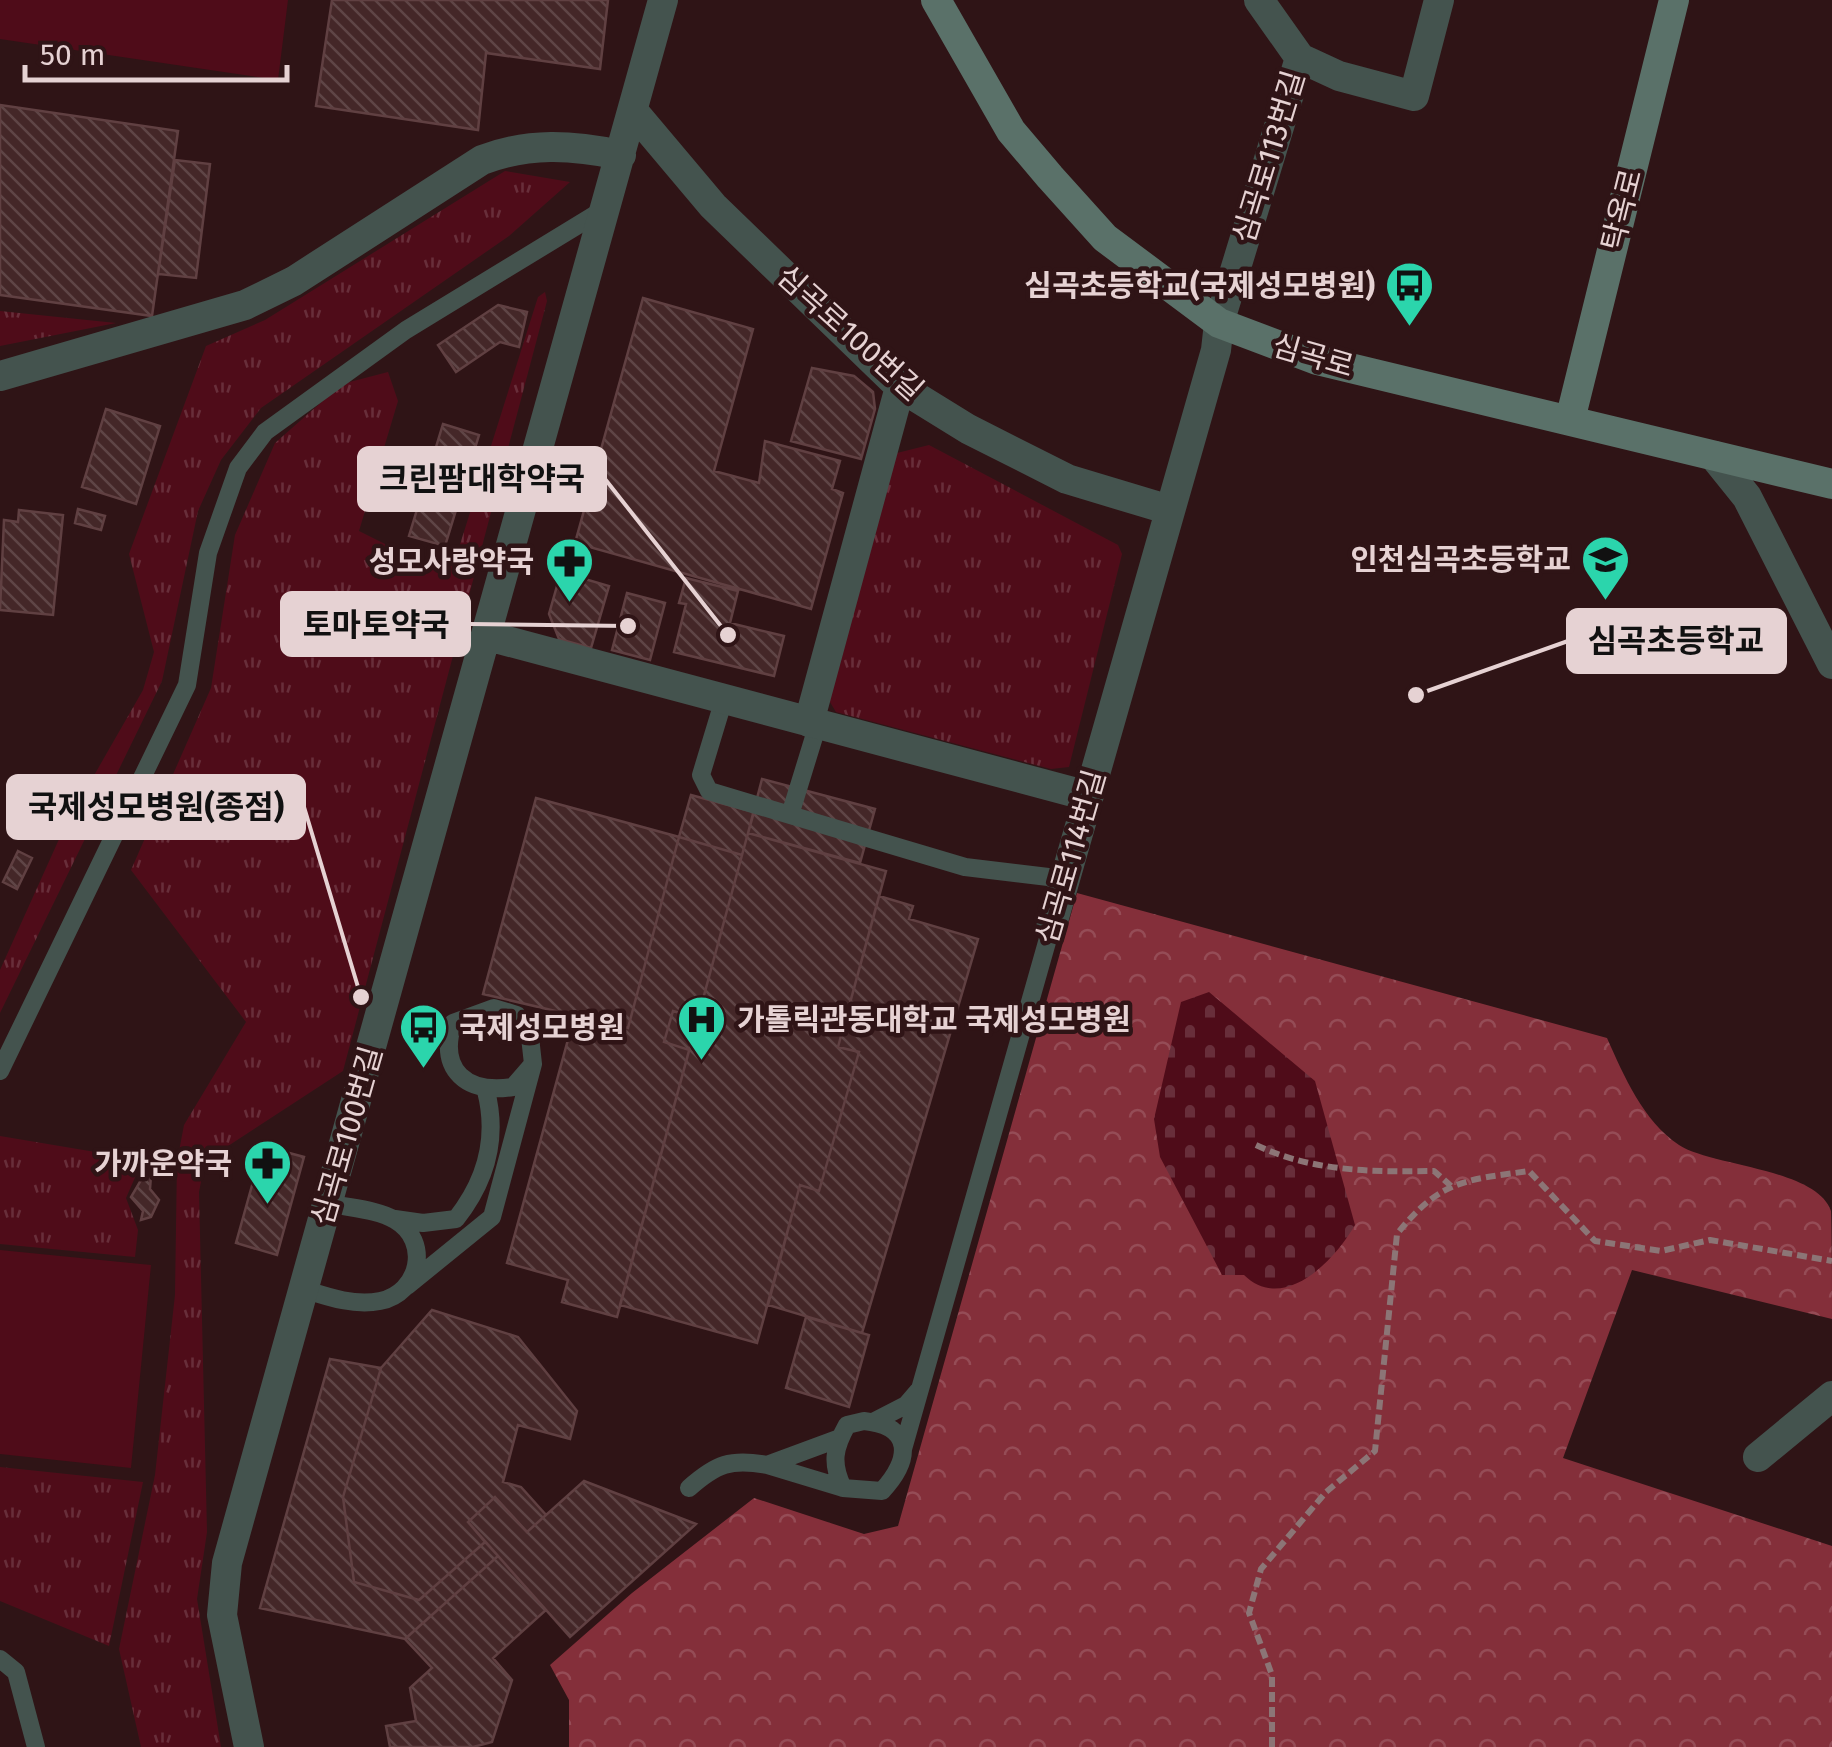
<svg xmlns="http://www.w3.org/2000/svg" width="1832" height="1747" font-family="'Fira Sans','Noto Sans KR',sans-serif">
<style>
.grass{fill:url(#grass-tufts)}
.forest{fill:url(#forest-crowns)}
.cemetery{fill:url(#cemetery-stones)}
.pitch{fill:#4f0c19}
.building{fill:url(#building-back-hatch);stroke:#604042;stroke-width:2.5}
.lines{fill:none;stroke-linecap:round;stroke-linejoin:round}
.path{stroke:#8c7576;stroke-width:6;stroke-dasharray:10 5;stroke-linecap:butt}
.lane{stroke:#44534e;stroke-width:18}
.street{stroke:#44534e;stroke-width:30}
.secondary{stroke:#5a7169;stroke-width:30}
.labels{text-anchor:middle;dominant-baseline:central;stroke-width:9;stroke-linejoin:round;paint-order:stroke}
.street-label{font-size:30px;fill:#e6d2d3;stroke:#2f1416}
.poi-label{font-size:30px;font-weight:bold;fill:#e6d2d3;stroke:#2f1416;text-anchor:end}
.leader{fill:none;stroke:#e6d2d3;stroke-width:4}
.callout-dot{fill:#e6d2d3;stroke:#2f1416;stroke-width:4}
.callout{fill:#e6d2d3;stroke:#e6d2d3;stroke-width:4}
.callout-label{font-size:32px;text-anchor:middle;font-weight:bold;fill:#111}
</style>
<defs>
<pattern id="grass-tufts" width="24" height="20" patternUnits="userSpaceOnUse" patternTransform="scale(2.5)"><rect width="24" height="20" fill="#4f0c19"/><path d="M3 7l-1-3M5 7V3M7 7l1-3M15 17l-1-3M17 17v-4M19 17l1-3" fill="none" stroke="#682e3a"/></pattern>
<pattern id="forest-crowns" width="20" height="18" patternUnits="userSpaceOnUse" patternTransform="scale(2.5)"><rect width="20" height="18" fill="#842f3a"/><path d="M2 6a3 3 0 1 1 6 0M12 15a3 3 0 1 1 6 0" fill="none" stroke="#954c56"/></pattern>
<pattern id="cemetery-stones" width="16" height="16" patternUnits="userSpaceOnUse" patternTransform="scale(2.5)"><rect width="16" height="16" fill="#4f0c19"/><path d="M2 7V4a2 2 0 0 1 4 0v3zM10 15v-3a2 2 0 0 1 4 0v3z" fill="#682e3a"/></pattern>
<pattern id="building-back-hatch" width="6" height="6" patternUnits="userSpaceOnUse" patternTransform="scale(2.5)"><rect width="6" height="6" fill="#442728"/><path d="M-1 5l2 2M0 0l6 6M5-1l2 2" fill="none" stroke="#5f4546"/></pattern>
</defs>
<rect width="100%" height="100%" fill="#2f1416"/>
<path class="grass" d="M505,171L570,182L509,236L261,408L221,460L198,511L162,681L0,1013V970L65,826L143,690L154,652L129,554L206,346L265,320Z
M545,292L547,301L343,1071L205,1161L199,1192L207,1532L197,1599L221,1747H141L119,1649L155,1475L175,1295L177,1162L184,1125L246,1022L131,870L211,688L235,535L275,443L342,384L388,372L398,401L359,531L405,554L414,565L435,568L456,557L538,297Z
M0,311L116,323L0,346Z
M929,445L1118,545L1122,554L1069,767L1051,769L836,712L827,697L897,453Z
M0,1136L137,1159L140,1166L126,1198L138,1230L135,1257L0,1244Z
M0,1467L143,1482L109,1646L0,1601Z"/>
<path class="forest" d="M1077,893L1607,1038C1624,1076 1643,1121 1679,1145C1710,1166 1816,1168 1831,1211C1832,1235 1832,1292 1832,1319L1632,1270L1563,1458L1832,1546V1747H569V1700L550,1665L632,1593L754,1498L864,1534L898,1526Z"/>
<path class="cemetery" d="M1209,992L1315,1081L1355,1225C1335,1260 1284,1314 1244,1275H1222L1160,1157L1154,1119L1181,1002Z"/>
<path class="pitch" d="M0,0H288L278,80L0,39Z
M0,1250L151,1265L131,1468L0,1454Z"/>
<path class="building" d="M332,0H608L600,69L486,53L478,130L316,106Z
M0,105L178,131L152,316L0,295Z
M175,160L210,164L196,278L158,274Z
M643,298L753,329L714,471L759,483L765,441L840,461L832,489L843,493L811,609L575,543Z
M498,305L527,312L519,347L500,342L456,372L438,345Z
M812,368L854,376L873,392L875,409L861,459L791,441Z
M106,409L160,426L136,504L82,487Z
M443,424L479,435L445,546L409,536Z
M78,509L105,516L101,530L75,523Z
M19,510L63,515L53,615L0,610L4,520L18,522Z
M561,572L609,586L591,648L559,639L549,614Z
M686,578L738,591L730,623L784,636L774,676L674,652L686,604L679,603Z
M627,593L665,603L650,660L612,650Z
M762,779L875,809L860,863L748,833Z
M691,795L754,812L742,855L679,837Z
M536,798L679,837L628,1028L483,994Z
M748,833L886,871L838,1047L859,1052L819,1191L800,1185L757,1343L620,1305Z
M679,837L742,855L617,1317L562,1302L568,1280L507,1263L575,1014L628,1028Z
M18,851L32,858L17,889L3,882Z
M879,896L913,906L909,919L978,939L862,1333L768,1305L800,1185L819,1191L859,1052L838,1047Z
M673,1011L698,1018L689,1050L664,1042Z
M263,1146L304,1157L277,1255L236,1243Z
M151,1176L150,1189L159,1200L151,1217L141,1220L143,1211L131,1197L141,1180Z
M432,1310L518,1337L577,1411L570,1439L518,1425L503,1482L521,1487L546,1515L527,1532L495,1497L468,1522L485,1542L419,1600L354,1582L343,1497L381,1368Z
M806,1317L869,1335L849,1407L786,1388Z
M330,1359L381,1368L343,1497L354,1582L419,1600L485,1542L498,1556L405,1639L260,1608Z
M584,1481L696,1524L570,1637L468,1522L495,1497L527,1532Z
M498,1556L546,1610L493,1658L512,1680L492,1742L473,1747H390L386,1726L416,1721L410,1688L432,1668L405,1639Z"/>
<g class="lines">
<path class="path" d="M1256,1145C1313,1172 1373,1172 1434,1171L1451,1186
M1272,1747V1675L1249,1613L1261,1569L1326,1492L1375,1451L1397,1234C1440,1180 1465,1180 1529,1171L1595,1241L1661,1251L1710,1240L1832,1261"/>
<path class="lane" d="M724,699L701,775L709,791L965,867L1065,879
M790,815L818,724
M494,1008L517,1015L530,1037L533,1064L513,1087C467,1094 438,1071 453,1023Z
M0,1071L187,685L208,553L238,468L265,432L406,330L606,208
M395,1219L423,1223L456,1219C486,1181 498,1138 486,1091
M407,1286L492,1217L533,1064
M303,1289C328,1297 354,1306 380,1301C420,1293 431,1241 395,1220C377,1209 348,1208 328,1203
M864,1421C914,1426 911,1460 882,1491L843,1488C831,1463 834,1448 847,1425Z
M873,1422L906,1405L918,1391
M840,1438L767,1465L843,1488
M903,1449L1051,928
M689,1488C716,1464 731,1458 767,1465
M0,1659L16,1672L36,1747"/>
<path class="street" d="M1259,0L1300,58L1339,76L1414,96L1439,0
M633,111L713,206L900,387L968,429L1067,479L1170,510
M0,376L245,305L294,281L482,160C529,142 572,145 621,155
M1714,456L1747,497L1832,664
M488,636L1088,796
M809,722L900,387
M1051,928L1216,350L1219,323L1300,58
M1758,1457L1832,1396
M249,1747L222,1615L227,1563L663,0"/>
<path class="secondary" d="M936,0L1011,131L1050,177L1105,238L1219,323L1317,360L1832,484
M1570,420L1674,0"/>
</g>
<defs>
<symbol id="bus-pin" viewBox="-11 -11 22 30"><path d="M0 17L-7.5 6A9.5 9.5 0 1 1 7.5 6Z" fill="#2bd5ac" stroke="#2f1416"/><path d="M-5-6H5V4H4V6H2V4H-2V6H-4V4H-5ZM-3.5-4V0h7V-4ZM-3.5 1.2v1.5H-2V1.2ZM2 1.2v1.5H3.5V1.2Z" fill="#111"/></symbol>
<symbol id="school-pin" viewBox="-11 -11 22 30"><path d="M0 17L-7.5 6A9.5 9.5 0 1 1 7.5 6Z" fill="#2bd5ac" stroke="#2f1416"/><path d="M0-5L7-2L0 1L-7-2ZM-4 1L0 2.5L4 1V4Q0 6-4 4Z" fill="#111"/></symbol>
<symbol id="pharmacy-pin" viewBox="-11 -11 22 30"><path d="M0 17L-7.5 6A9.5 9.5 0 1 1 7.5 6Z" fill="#2bd5ac" stroke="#2f1416"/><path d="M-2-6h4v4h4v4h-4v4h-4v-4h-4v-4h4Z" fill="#111"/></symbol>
<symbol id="hospital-pin" viewBox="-11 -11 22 30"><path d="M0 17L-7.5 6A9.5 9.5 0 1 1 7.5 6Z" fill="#2bd5ac" stroke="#2f1416"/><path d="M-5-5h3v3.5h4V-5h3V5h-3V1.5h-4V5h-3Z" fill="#111"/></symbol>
</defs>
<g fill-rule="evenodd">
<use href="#bus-pin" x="1382" y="258" width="55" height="75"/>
<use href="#school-pin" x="1578" y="532" width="55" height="75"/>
<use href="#pharmacy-pin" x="542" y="534" width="55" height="75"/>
<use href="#hospital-pin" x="674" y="992" width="55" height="75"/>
<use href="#bus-pin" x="396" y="1000" width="55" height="75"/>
<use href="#pharmacy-pin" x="240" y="1136" width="55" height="75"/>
</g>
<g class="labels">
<g class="street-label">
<text transform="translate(1269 157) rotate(-73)">심곡로113번길</text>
<text transform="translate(1622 210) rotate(-76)">탁옥로</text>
<text transform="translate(850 333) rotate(42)">심곡로100번길</text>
<text transform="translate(1313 356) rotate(16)">심곡로</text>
<text transform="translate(1071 857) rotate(-74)">심곡로114번길</text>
<text transform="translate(347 1136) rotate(-74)">심곡로100번길</text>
</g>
<g class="poi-label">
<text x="1375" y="286">심곡초등학교(국제성모병원)</text>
<text x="1571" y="560">인천심곡초등학교</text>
<text x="534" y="562">성모사랑약국</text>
<text x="737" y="1020" text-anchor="start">가톨릭관동대학교 국제성모병원</text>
<text x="459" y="1028" text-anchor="start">국제성모병원</text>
<text x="232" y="1164">가까운약국</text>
</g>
</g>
<path class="leader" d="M728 635L605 479M628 626L469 624M1416 695L1568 641M361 997L304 807"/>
<g class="callout-dot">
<circle cx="728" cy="635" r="10"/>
<circle cx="628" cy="626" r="10"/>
<circle cx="1416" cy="695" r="10"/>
<circle cx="361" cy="997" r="10"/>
</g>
<g class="callout">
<rect x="359" y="448" width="246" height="62" rx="10"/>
<rect x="282" y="593" width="187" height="62" rx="10"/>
<rect x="1568" y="610" width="217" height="62" rx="10"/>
<rect x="8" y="776" width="296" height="62" rx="10"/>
</g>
<g class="callout-label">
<text x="482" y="490">크린팜대학약국</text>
<text x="376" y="636">토마토약국</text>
<text x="1676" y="652">심곡초등학교</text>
<text x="156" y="818">국제성모병원(종점)</text>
</g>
<path d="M25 65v15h262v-15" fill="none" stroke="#e6d2d3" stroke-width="5"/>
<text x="40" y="65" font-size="30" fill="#e6d2d3" stroke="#2f1416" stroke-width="8" paint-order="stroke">50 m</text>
</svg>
